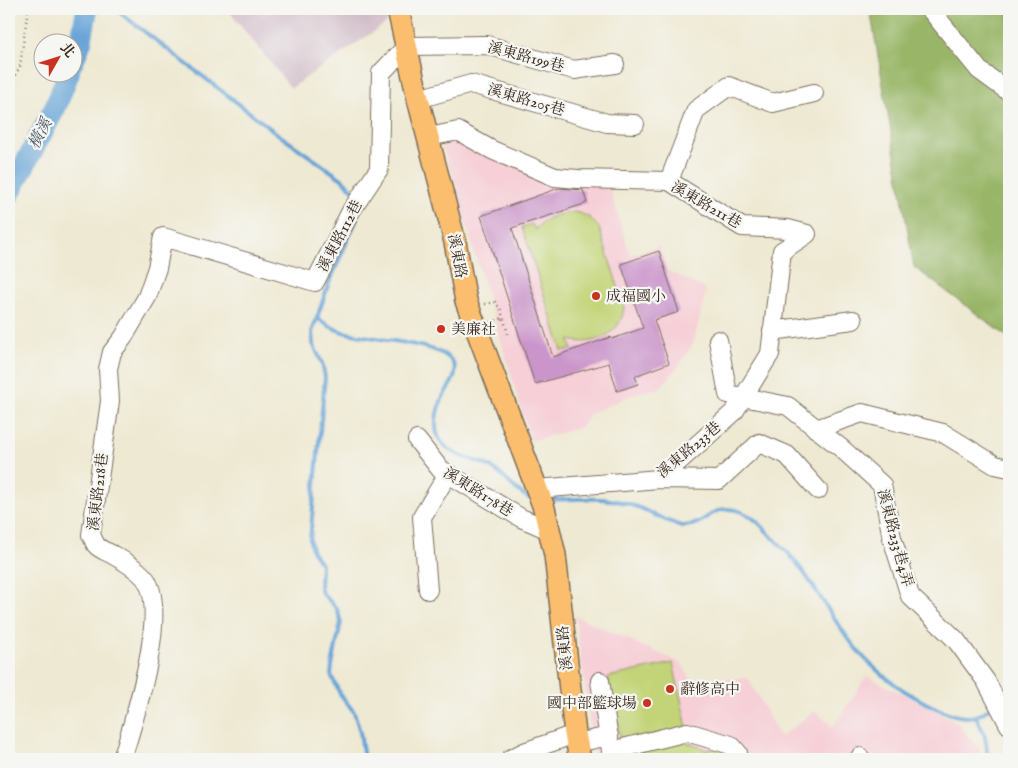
<svg xmlns="http://www.w3.org/2000/svg" width="1018" height="768" font-family="'IM FELL English','Noto Serif TC',serif">
<style>
.built{fill:#f6cfd7}
.industrial{fill:#d1bdc9}
.green{fill:#c2d477;stroke:#7e7f4a}
.forest{fill:#99b668;stroke:#6a7043}
.lines{fill:none;stroke-linecap:round;stroke-linejoin:round}
.stream{stroke:#65a3d7;stroke-width:4}
.river{stroke:#65a3d7;stroke-width:22}
.building{fill:#ca95ca}
.minor-casing{stroke:#7a6d5d;stroke-width:20}
.major-casing{stroke:#7a6d5d;stroke-width:24}
.path{stroke:#7a6d5d;stroke-width:2.5;stroke-dasharray:1 4;stroke-linecap:butt}
.minor{stroke:#fff;stroke-width:18}
.major{stroke:#fbbe6e;stroke-width:21}
.path-bridge{stroke:#7a6d5d;stroke-width:2.5;stroke-dasharray:1 4;stroke-linecap:butt}
.poi-dot{fill:#c8321e;stroke:#f6f6f2;stroke-width:2}
.labels{text-anchor:middle;dominant-baseline:central;stroke-width:4.5;stroke-linejoin:round;paint-order:stroke}
.street-label{font-size:15px;fill:#3b2a1e;stroke:#f6f6f2}
.poi-label{font-size:15px;fill:#3b2a1e;stroke:#f6f6f2;text-anchor:start}
.water-label{font-size:16px;font-style:italic;fill:#4c5a68;stroke:#f6f6f2}
</style>
<rect width="100%" height="100%" fill="#f6f6f2"/>
<filter id="ink" filterUnits="userSpaceOnUse"><feTurbulence type="fractalNoise" baseFrequency=".02" numOctaves="2"/><feDisplacementMap in="SourceGraphic" scale="10" xChannelSelector="R" yChannelSelector="G"/><feConvolveMatrix kernelMatrix="1 2 1 2 8 2 1 2 1" color-interpolation-filters="sRGB"/></filter>
<filter id="wash" filterUnits="userSpaceOnUse"><feTurbulence type="fractalNoise" baseFrequency=".0096" numOctaves="4" result="noise"/><feDisplacementMap in="SourceGraphic" scale="20" xChannelSelector="R" yChannelSelector="G"/><feGaussianBlur stdDeviation="1.12" result="paint"/><feColorMatrix in="noise" values="0 0 0 0 0 0 0 0 0 0 0 0 0 0 0 0 0 1.4 0 .05"/><feComposite in="paint" operator="in"/></filter>
<g filter="url(#wash)">
<rect width="100%" height="100%" fill="#eee9d2"/>
<path class="built" d="M465,141L609,186L630,255L659,246L668,271L706,289L694,342L678,367L660,388L636,393L591,413L581,427L531,441L442,144Z
M575,616L681,663L692,681L748,678L780,737L815,711L833,727L867,676L957,722L980,750L979,759H595Z"/>
<path class="industrial" d="M227,9H389L392,19L291,88Z"/>
<path class="green" d="M575,212L582,214L589,217L599,228L624,305C624,333 594,347 569,340L572,349L562,351L522,227L532,224L535,230C543,217 560,214 575,212Z
M673,663L687,728L621,742L608,677Z
M676,741L694,744L706,750L721,747L723,759H629L638,752Z"/>
<path class="forest" d="M870,9H1009V338L914,267Z"/>
<g class="lines">
<path class="stream" d="M115,9L279,135L342,179L356,193
M356,217L355,223L329,283L312,332L313,344L322,363L325,377L310,540L312,550L321,564L320,588L322,593L337,609L341,622L332,666L331,675L340,694L354,712L360,732L364,759
M317,318C324,323 332,328 340,331C364,339 435,342 450,359C453,362 456,367 455,372C455,380 449,386 445,393C436,409 429,434 447,448C459,459 478,459 492,468C507,478 516,493 533,500
M548,500C575,499 602,496 629,504C647,510 664,521 682,526C709,527 711,500 742,512C754,517 762,526 771,536C782,546 793,558 802,570C821,596 837,626 858,651C877,673 899,689 924,702C936,709 965,722 978,715C984,713 989,708 994,705
M1002,700L1009,697
M976,717C984,731 988,742 987,759"/>
<path class="river" d="M72,63L81,42L87,9
M9,194L55,108L69,72"/>
</g>
<g id="blocks">
<path class="building" d="M559,188L583,190L587,203L512,228L553,357L611,337L612,339L643,328L621,264L659,251L679,312L654,320L669,363L635,376L638,384L617,391L609,363L535,384L481,216Z"/>
</g>
</g>
<g filter="url(#ink)">
<use href="#blocks" fill-opacity="0" stroke="#7a6d5d" stroke-width="1"/>
<g class="lines">
<defs>
<path id="minor" d="M930,9L979,70L1009,92
M418,99L471,84L607,123L635,124
M429,137L458,131L492,150L555,177L578,179L669,181L742,227L788,229L807,234L782,251L770,354L734,412L659,479L537,489
M669,181L696,110L729,86L773,103L814,93
M772,331L853,320
M718,340L728,394L788,406L841,448L882,485L892,538L910,596L956,640L986,681L1009,725
M816,429L862,413L943,433L995,465L1009,468
M417,440L440,469L521,518L549,530
M659,479L719,480L759,443L787,455L818,490
M428,590L422,517L448,474
M600,681L611,751L687,732L731,745L738,753
M577,743L609,736
M860,757V759
M122,759C133,723 171,608 144,577C135,567 124,561 113,555C108,552 100,550 96,545C94,542 93,538 91,535L110,401L108,369L112,352L123,338L147,297L157,268L163,237L315,282L351,211L379,169L381,73L407,46L487,45L574,70L615,64
M510,759L524,752L575,734"/>
<path id="major" d="M398,9L418,99L455,242L466,301L544,508L555,555L575,734L580,759"/>
</defs>
<use href="#minor" class="minor-casing"/>
<use href="#major" class="major-casing"/>
<path class="path" d="M9,89L20,66L28,9
M485,304L495,302L496,305L500,307L509,337
M491,322L503,318"/>
<use href="#minor" class="minor"/>
<use href="#major" class="major"/>
<path class="path-bridge" d="M463,332L485,324"/>
</g>
</g>
<g class="poi-dot">
<circle cx="596" cy="296" r="5"/>
<circle cx="441" cy="329" r="5"/>
<circle cx="670" cy="689" r="5"/>
<circle cx="647" cy="703" r="5"/>
</g>
<g class="labels">
<g class="street-label">
<text transform="translate(526 57) rotate(15)">溪東路199巷</text>
<text transform="translate(526 100) rotate(16)">溪東路205巷</text>
<text transform="translate(706 205) rotate(30)">溪東路211巷</text>
<text transform="translate(340 236) rotate(-62)">溪東路112巷</text>
<text transform="translate(457 256) rotate(79)">溪東路</text>
<text transform="translate(689 450) rotate(-40)">溪東路233巷</text>
<text transform="translate(98 492) rotate(-83)">溪東路218巷</text>
<text transform="translate(478 492) rotate(32)">溪東路178巷</text>
<text transform="translate(895 538) rotate(75)">溪東路233巷4弄</text>
<text transform="translate(565 648) rotate(-96)">溪東路</text>
</g>
<g class="poi-label">
<text x="606" y="296">成福國小</text>
<text x="451" y="329">美廉社</text>
<text x="680" y="689">辭修高中</text>
<text x="637" y="703" text-anchor="end">國中部籃球場</text>
</g>
<g class="water-label">
<text transform="translate(41 134) rotate(-62)">橫溪</text>
</g>
</g>
<rect width="1018" height="768" fill="none" stroke="#f6f6f2" stroke-width="30"/>
<g transform="translate(58 58) rotate(51)"><circle r="24" fill="#f6f6f2" stroke="#aba49d"/>
<path d="M0-4L9 19L0 12L-9 19Z" fill="#c8321e"/>
<text y="-8" font-size="14" font-weight="bold" text-anchor="middle" fill="#3b2a1e">北</text>
</g>
</svg>
